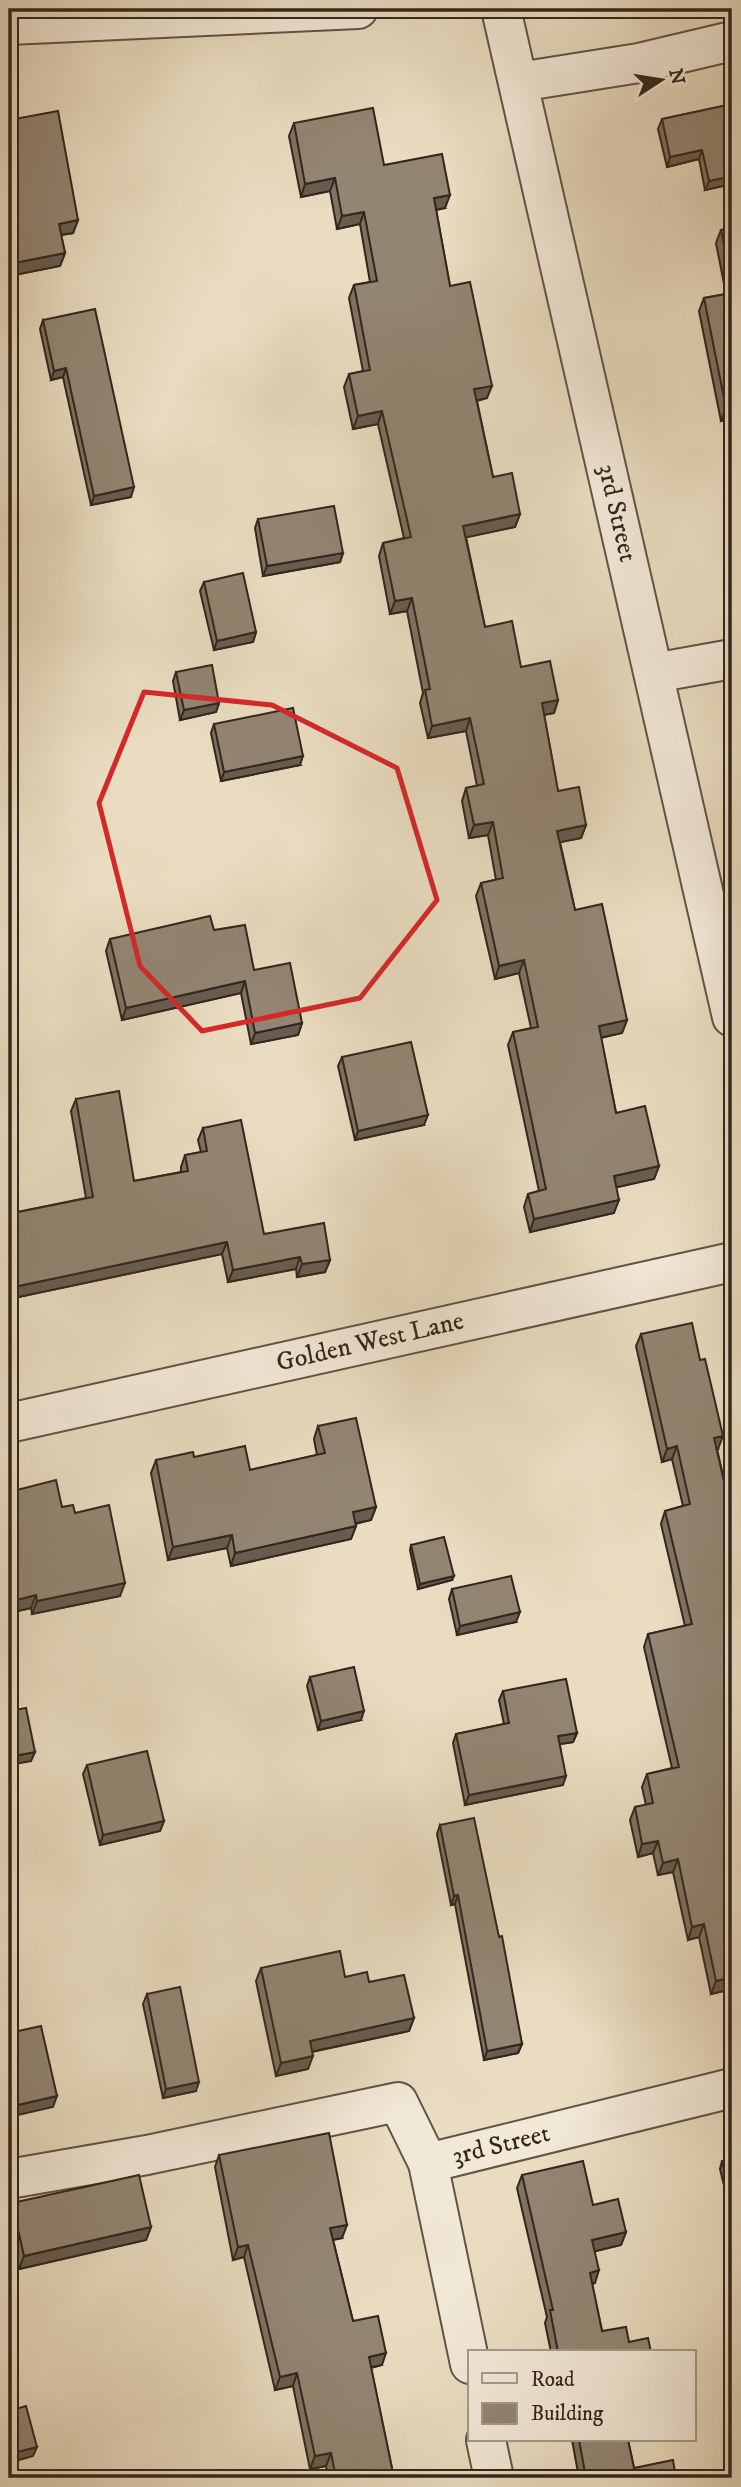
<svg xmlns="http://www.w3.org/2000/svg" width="741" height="2487" font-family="'IM FELL DW Pica',serif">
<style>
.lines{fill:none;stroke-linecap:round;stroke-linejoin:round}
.minor-casing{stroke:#605446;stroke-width:42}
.minor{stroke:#f1e8d6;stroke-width:38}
.wall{fill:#7e7262;stroke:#33261e;stroke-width:2}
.shaded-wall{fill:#665d50;stroke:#33261e;stroke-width:2}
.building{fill:#928572;stroke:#33261e;stroke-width:2}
.marked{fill:none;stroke:#d62828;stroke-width:5;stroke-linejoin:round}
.labels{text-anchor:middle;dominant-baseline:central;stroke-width:5;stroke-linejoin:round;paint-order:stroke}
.street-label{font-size:26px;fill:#33261e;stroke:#f1e8d6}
</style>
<rect width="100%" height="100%" fill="#e9dcc0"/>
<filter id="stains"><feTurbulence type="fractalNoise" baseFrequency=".00286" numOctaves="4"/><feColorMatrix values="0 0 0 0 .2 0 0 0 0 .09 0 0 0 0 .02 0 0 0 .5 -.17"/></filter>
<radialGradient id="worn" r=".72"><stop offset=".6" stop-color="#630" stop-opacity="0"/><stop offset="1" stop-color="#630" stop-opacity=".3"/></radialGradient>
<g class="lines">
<defs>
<path id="minor" d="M501,9L732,1017
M9,25L358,9
M519,82L639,63L732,41
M654,673L732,659
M9,1423L732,1262
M9,2179L147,2155L398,2102L428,2163
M470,2364L428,2163L732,2088
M486,2440L494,2478"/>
</defs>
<use href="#minor" class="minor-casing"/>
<use href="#minor" class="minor"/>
</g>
<path class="wall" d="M732,104V184L705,190L699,159L667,167L658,129L662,119Z
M9,120L78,220L73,233L61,235L65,253L60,266L9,276Z
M294,123L384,165L445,208L436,210L450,286L487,398L477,401L493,477L520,514L515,527L466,537L485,627L521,667L558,700L554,713L544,715L558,791L586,825L581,838L560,842L575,910L627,1020L622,1033L601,1038L616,1113L659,1166L654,1179L616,1187L614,1213L530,1232L524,1207L528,1194L539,1191L508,1045L513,1032L531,1028L519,973L495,979L476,896L481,883L496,880L488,835L469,838L462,801L466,788L477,786L466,731L428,738L420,703L423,693L407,611L390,614L379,556L383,543L404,538L378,424L353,429L344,387L349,374L363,371L349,298L354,285L370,282L360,224L337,229L330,191L301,197L289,136Z
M732,228V418L721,421L699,311L704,298L726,294L716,243L721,230Z
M43,320L131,497L91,505L63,377L51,380L40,329Z
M258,519L343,553L340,562L263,576L255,528Z
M204,582L256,632L253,642L214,650L200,591Z
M176,672L219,703L216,712L180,720L173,681Z
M214,724L300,765L221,781L211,733Z
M214,930L254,970L302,1023L298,1035L251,1044L241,993L122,1020L106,951L110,939Z
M342,1057L424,1125L355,1140L338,1066Z
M76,1099L134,1181L181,1172V1167L185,1155L201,1152L198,1140L203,1128L264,1234L330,1260L325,1272L297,1277L296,1269L228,1282L222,1254L9,1299V1191L13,1213L86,1198L71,1111Z
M641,1334L718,1449H717L732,1516V1989L711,1994L699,1937L688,1940L673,1872L658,1875L653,1853L638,1857L630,1820L635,1807L646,1805L642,1787L647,1774L672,1768L644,1647L648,1634L685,1626L661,1524L665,1511L683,1506L672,1459L662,1462L636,1346Z
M318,1426L376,1507L371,1520L355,1524L356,1526L351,1539L231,1566L227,1548L168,1560L151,1473L156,1460L194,1457L250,1470L317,1455L314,1439Z
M9,1492L62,1507L75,1513L120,1596L32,1614L31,1608L9,1613Z
M411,1545L452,1580L418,1589L410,1550Z
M452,1589L516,1622L457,1635L449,1599Z
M310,1677L361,1720L318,1730L307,1686Z
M503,1691L577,1733L573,1742L560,1744L563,1785L465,1805L453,1743L456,1734L504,1724L499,1700Z
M87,1765L164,1821L160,1831L100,1845L83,1774Z
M440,1825L499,1937L522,2044L518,2053L484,2060L455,1904L451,1905L437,1834Z
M261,1968L345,1977L369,1982L414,2018L409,2031L312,2052L308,2069L276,2076L256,1981Z
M147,1994L196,2091L163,2098L143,2004Z
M219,2155L342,2238L333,2240L353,2321L382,2365L371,2368L394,2478H328L326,2466L310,2469L293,2386L275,2390L244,2257L233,2260L215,2167Z
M732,2159V2232H729L724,2205L727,2198L720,2169L722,2161Z
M522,2175L593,2205L626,2232L621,2245L595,2251V2283L592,2284L602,2331L629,2342L651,2352H551L545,2323L547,2317L517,2188Z
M12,2203L151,2227L146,2240L19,2269L9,2222V2213Z
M572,2440H628L634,2468L676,2478H579Z"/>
<path class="shaded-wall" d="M702,150L699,159L667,167L670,157Z
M732,176V184L705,190L709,181Z
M335,178L330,191L301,197L305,184Z
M450,195L445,208L429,211L434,198Z
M364,212L360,224L337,229L342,216Z
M78,220L73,233L54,236L59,224Z
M65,253L60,266L9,276V264Z
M66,368L63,377L51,380L54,371Z
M492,386L487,398L470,402L474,389Z
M732,406V418L721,421L726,408Z
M382,411L378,424L353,429L358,416Z
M134,487L131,497L91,505L94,496Z
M520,514L515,527L459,539L463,526Z
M343,553L340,562L263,576L267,566Z
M412,598L407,611L390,614L395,601Z
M256,632L253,642L214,650L217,641Z
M558,700L554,713L537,716L542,703Z
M219,703L216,712L180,720L184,710Z
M470,718L466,731L428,738L432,726Z
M303,756L300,765L221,781L224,772Z
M493,822L488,835L469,838L474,825Z
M586,825L581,838L552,844L557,831Z
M524,960L519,973L495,979L499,966Z
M245,981L241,993L122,1020L126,1008Z
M627,1020L622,1033L594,1039L599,1026Z
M302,1023L298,1035L251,1044L255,1033Z
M428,1115L424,1125L355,1140L358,1131Z
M659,1166L654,1179L609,1189L614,1176Z
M619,1200L614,1213L530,1232L534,1219Z
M227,1242L222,1254L9,1299V1288Z
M300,1257L296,1269L228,1282L233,1270Z
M330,1260L325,1272L297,1277L302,1264Z
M723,1436L718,1449L709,1451L714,1438Z
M677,1446L672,1459L662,1462L667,1449Z
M376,1507L371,1520L348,1525L353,1512Z
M356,1526L351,1539L231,1566L235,1553Z
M232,1535L227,1548L168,1560L173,1547Z
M454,1576L452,1580L418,1589L420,1584Z
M125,1583L120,1596L32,1614L37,1601Z
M36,1595L31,1608L9,1613V1602Z
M520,1612L516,1622L457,1635L460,1626Z
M364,1711L361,1720L318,1730L321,1721Z
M577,1733L573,1742L554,1745L558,1736Z
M35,1752L31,1761L9,1765V1757Z
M566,1776L563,1785L465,1805L469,1795Z
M164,1821L160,1831L100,1845L103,1835Z
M658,1841L653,1853L638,1857L642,1844Z
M678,1859L673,1872L658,1875L663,1863Z
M458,1895L455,1904L451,1905L454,1896Z
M704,1924L699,1937L688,1940L692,1927Z
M732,1977V1989L711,1994L716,1981Z
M414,2018L409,2031L305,2053L310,2041Z
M522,2044L518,2053L484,2060L487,2051Z
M313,2056L308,2069L276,2076L281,2063Z
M199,2082L196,2091L163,2098L166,2089Z
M57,2096L53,2107L9,2117V2107Z
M347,2225L342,2238L326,2241L330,2228Z
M151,2227L146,2240L19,2269L24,2256Z
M626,2232L621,2245L588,2253L592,2240Z
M248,2245L244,2257L233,2260L238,2247Z
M599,2270L595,2283L586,2285L590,2273Z
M386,2353L382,2365L364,2369L369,2357Z
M297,2373L293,2386L275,2390L280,2377Z
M37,2447L33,2456L9,2463V2454Z
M331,2453L326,2466L310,2469L315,2456Z"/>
<path class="building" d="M732,104V176L709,181L702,150L670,157L662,119Z
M373,108L384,165L442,154L450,195L434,198L450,286L470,282L492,386L474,389L493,477L512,473L520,514L463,526L485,627L512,621L521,667L550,661L558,700L542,703L558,791L579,787L586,825L557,831L575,910L602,904L627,1020L599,1026L616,1113L645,1106L659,1166L614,1176L619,1200L534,1219L528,1194L546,1189L513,1032L538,1027L524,960L499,966L481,883L503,878L493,822L474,825L466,788L484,784L470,718L432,726L425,690L430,689L412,598L395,601L383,543L411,537L382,411L358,416L349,374L370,370L354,285L377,281L364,212L342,216L335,178L305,184L294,123Z
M58,111L78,220L59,224L65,253L9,264V182H13L9,161V120Z
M732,228V287L721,230Z
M732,293V406L726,408L704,298Z
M95,309L134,487L94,496L66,368L54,371L43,320Z
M334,506L343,553L267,566L258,519Z
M243,573L256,632L217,641L204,582Z
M212,665L219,703L184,710L176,672Z
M293,708L303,756L224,772L214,724Z
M210,916L214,930L245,925L254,970L290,963L302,1023L255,1033L245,981L126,1008L110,939Z
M411,1042L428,1115L358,1131L342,1057Z
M119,1091L134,1181L188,1171L185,1155L207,1151L203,1128L241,1120L264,1234L324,1223L330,1260L302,1264L300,1257L233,1270L227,1242L9,1288V1191L13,1213L93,1197L76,1099Z
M692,1323L700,1360L705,1359L723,1436L714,1438L732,1516V1585H730L732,1596V1977L716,1981L704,1924L692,1927L678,1859L663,1863L658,1841L642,1844L635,1807L653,1803L647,1774L679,1767L648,1634L692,1624L665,1511L690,1504L677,1446L667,1449L641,1334Z
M356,1418L376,1507L353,1512L356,1526L235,1553L232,1535L173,1547L156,1460L193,1452L194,1457L245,1446L250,1470L325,1453L318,1426Z
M56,1480L62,1507L73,1505L75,1513L109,1505L125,1583L37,1601L36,1595L9,1602V1492Z
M444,1537L454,1576L420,1584L411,1545Z
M511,1576L520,1612L460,1626L452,1589Z
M354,1667L364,1711L321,1721L310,1677Z
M566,1679L577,1733L558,1736L566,1776L469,1795L456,1734L509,1723L503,1691Z
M26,1708L35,1752L9,1757V1711Z
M147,1751L164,1821L103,1835L87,1765Z
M474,1818L499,1937L502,1936L522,2044L487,2051L458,1895L454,1896L440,1825Z
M340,1951L345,1977L367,1972L369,1982L404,1975L414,2018L310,2041L313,2056L281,2063L261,1968Z
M180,1987L199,2082L166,2089L147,1994Z
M41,2026L57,2096L9,2107V2033Z
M329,2133L347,2225L330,2228L353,2321L378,2316L386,2353L369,2357L394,2478H336L331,2453L315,2456L297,2373L280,2377L248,2245L238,2247L219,2155Z
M732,2159V2225L727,2198L731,2197L722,2161Z
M583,2161L593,2205L618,2199L626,2232L592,2240L599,2270L590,2273L602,2331L626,2327L629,2342L648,2338L651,2352H558L550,2310H553L522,2175Z
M139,2175L151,2227L24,2256L12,2203Z
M26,2406L37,2447L9,2454V2411Z
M579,2440H628L634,2468L673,2460L676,2478H586Z"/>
<path class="marked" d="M144,692L272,705L397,768L437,900L360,998L202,1031L140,966L99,803Z"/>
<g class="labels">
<g class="street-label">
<text transform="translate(617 513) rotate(77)">3rd Street</text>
<text transform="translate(370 1342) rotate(-13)">Golden West Lane</text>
<text transform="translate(501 2145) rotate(-14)">3rd Street</text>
</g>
</g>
<rect width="741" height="2487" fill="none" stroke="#e9dcc0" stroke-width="35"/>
<rect x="10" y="10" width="720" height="2466" fill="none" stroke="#33261e" stroke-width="3.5"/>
<rect x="18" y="18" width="706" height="2452" fill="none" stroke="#33261e" stroke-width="2"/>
<rect x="468" y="2350" width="228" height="91" fill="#f1e8d6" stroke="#a59a8c" stroke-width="2"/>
<rect x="482" y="2373" width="35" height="10" fill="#f1e8d6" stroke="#a59a8c" stroke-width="2"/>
<text x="531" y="2386" font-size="21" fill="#33261e">Road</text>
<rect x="482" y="2403" width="35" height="21" fill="#928572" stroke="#a59a8c" stroke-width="2"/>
<text x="531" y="2420" font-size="21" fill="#33261e">Building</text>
<g transform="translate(661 80) rotate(78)" stroke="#f1e8d6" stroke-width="5" paint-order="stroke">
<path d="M0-5L12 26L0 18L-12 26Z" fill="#33261e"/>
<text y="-10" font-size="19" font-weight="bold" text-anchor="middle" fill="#33261e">N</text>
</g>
<rect width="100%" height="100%" filter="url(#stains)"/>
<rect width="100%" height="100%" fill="url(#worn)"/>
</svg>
